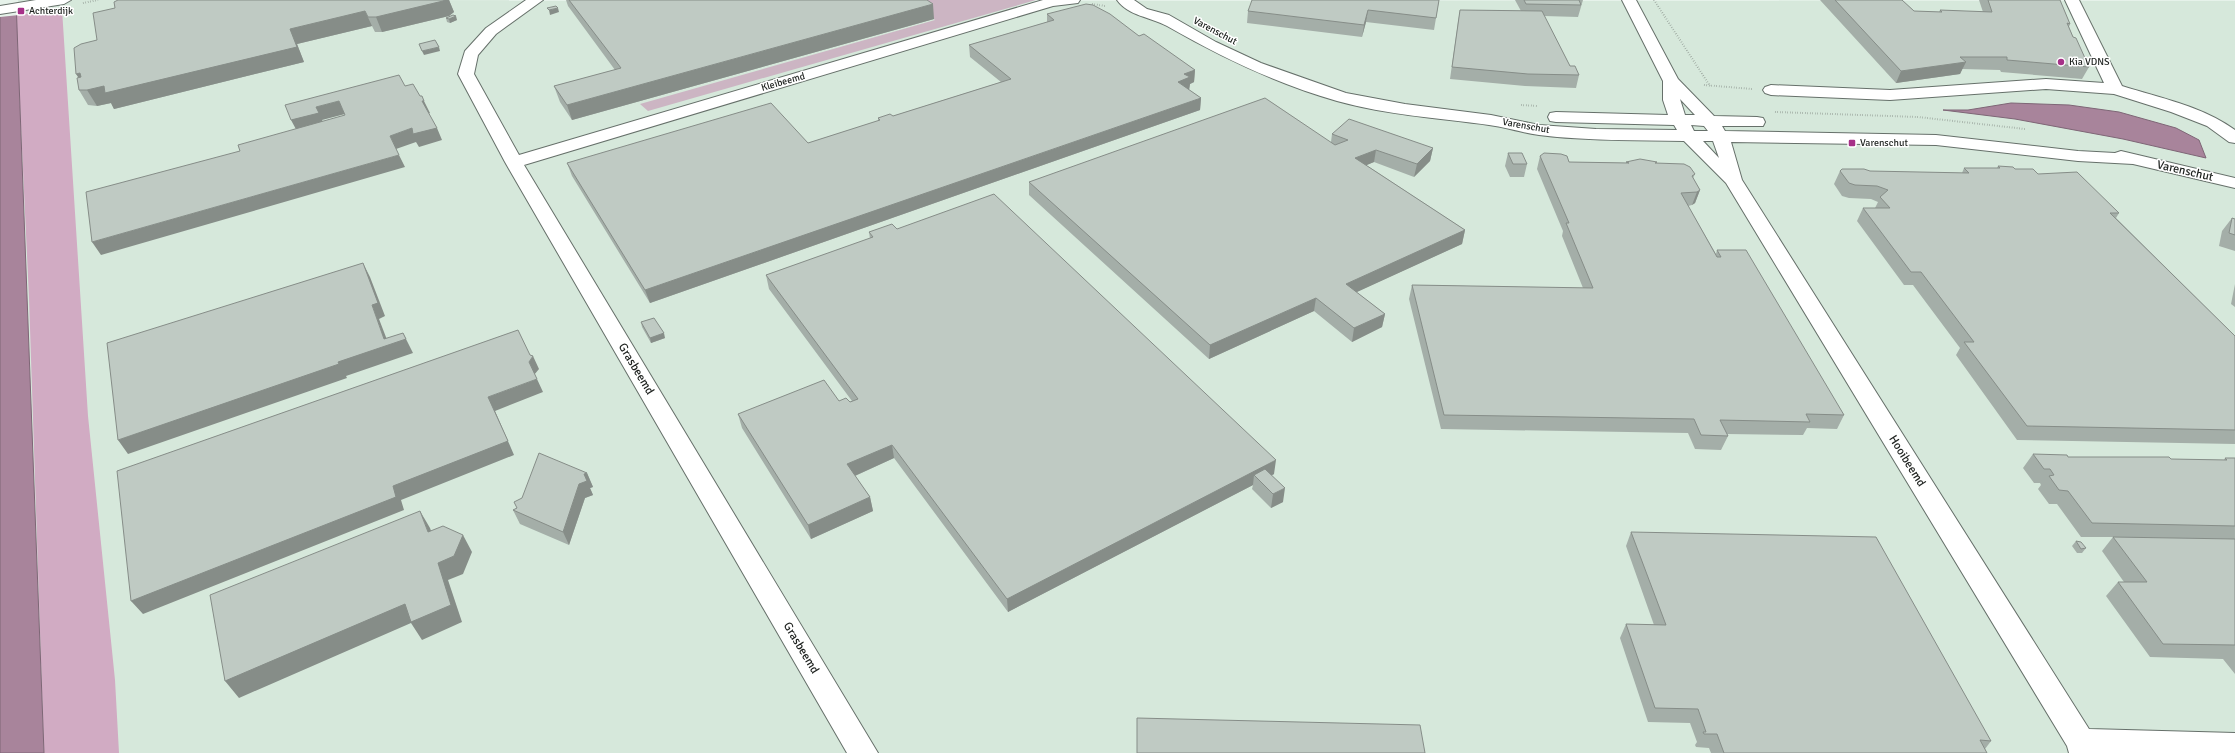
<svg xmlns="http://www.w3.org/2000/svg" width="2235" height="753" font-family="Signika,sans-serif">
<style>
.built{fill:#d6e8db}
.green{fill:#ccb5c3}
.forest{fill:#d1abc3}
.water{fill:#a8849b;stroke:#7e6676}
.pier{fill:#e6f2ea}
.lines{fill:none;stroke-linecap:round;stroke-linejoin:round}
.minor-casing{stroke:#66706a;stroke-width:2}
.path{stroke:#858d87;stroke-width:2;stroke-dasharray:0.5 2;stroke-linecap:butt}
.minor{fill:#fff;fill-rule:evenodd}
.wall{fill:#a4aea8}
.shaded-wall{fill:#868d88}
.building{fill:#bfcac3;stroke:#868d88}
.poi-dot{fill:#a63088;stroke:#fff;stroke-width:1.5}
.labels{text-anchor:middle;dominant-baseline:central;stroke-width:3;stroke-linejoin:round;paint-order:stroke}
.far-poi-label{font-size:10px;fill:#1d211e;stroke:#fff;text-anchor:start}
.far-street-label{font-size:10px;fill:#1d211e;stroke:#fff}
.street-label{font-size:12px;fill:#1d211e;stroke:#fff}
</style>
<rect width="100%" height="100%" fill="#e6f2ea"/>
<path class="built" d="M0,0L2235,1V753H0Z"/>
<path class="green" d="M911,0H1036L648,111L640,104L935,20Z"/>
<path class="forest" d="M62,9L88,416L115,680L119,753H44L29,298L16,20L17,15Z"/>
<path class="water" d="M0,0H16L44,753H0Z
M2011,103L2069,105L2119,112L2176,128L2199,140L2206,158L2123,139L2015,119L1943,110H1968Z"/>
<path class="pier" d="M0,0H18L19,15L0,17Z"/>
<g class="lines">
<defs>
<path id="minor" d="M36,0H71L64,4L0,14V6Z
M526,0H543L496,34L478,55L474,74L519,155L1043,0H1080L1078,3L1053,6L524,165L878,753H847L505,162L458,74L465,51L486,28Z
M1117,0H1134L1147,9L1169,15L1216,42L1261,63L1346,93L1405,104L1491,115L1539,125L1596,129L1677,130L1674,125L1556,122L1550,121L1548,117L1550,113L1556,112L1668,115L1663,100V81L1622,0H1636L1678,79L1714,116L1757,117L1763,118L1765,122L1763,126H1722L1725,131L1936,135L2078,151L2115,153L2121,151L2235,178V188L2133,164L2078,161L1936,145L1731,142L1742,180L2089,729L2235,733V753H2069L2067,746L1726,183L1684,141C1636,140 1587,141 1539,135C1523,133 1506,127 1489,125C1439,118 1387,115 1337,101C1277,84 1221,57 1167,26C1151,17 1128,16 1117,0ZM1680,99L1695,115H1685ZM1691,125L1704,126L1708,131H1694ZM1703,141H1713L1719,158Z
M2065,0H2079L2122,86C2160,98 2202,106 2235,130V143L2229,142L2207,126L2171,112L2114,94L2046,89L1890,100L1771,95L1765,93L1763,90L1765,87L1771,85L1890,90L2046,79L2104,83Z"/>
</defs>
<use href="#minor" class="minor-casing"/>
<path class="path" d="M1654,0L1710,86
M83,3L98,0
M1092,4L1105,6
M1704,85L1752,89
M1521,105L1538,106
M1775,112L1918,117L2025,129"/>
<use href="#minor" class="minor"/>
</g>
<path class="wall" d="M118,0H449L454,12L449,16L382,32H375L372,26L297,44L304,62L114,109L111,103L97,106L88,105L79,90V78L97,40L115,8Z
M566,0H927L934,19L572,120L560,102L554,86L615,70L568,6Z
M1439,0L1434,30L1366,22L1362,37L1247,23L1248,11Z
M1515,0H1583L1578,17L1544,16L1570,66L1579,75L1576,88L1525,86L1450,79L1458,22L1460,10L1521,11Z
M1820,0H1902L1914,11L1939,12L1940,10L1983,12L1979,0H2060L2070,24L2069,27L2073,37L2089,67L2082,79L2001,72L2000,70L1962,69L1960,74L1896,83Z
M1047,14L1139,36L1195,70L1194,82L1190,84L1189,90L1201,98L1200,110L650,303L572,176L567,163L808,143L878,121V118L893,116L1001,82L970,57L969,45L1047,22Z
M446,18L457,20L450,23L447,22Z
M1332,134L1433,148L1430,161L1414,177L1374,162L1366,165L1465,230L1462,244L1356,292L1385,314L1382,327L1352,342L1314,311L1209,359L1029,195V182L1331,142Z
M1508,153L1527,164L1524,177H1510L1505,166Z
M1540,156L1569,162L1626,163V162H1657V163L1695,174L1693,178L1700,190L1695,203L1692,205L1688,206L1716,254L1717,250L1844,415L1837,429L1807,428L1803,435L1727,434L1728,436L1721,450L1695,449L1688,433L1441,429L1409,299L1412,285L1583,288L1562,236L1563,231L1537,169Z
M1998,166L2015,169L2038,174L2119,213L2116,218L2235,336V444L2017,440L1956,355L1960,348L1913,285H1904L1857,221L1863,208H1875L1878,202L1871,199L1849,198L1842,196L1834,184L1840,171L1962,173L1964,168H1997Z
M2232,218L2235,219V251L2219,246L2222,231Z
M897,229L1274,474L1271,476L1283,502L1271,508L1252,489L1253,485L1008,612L894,458L855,476L870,497L873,511L811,539L742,428L738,414L839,401L850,402L852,401L769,289L766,275L870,239L869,232Z
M2235,284V307L2231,304Z
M641,322L665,338L651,343L642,327Z
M2033,454L2068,457L2224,460L2225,458H2235V674L2223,659L2150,657L2106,596L2118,582H2124L2102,551L2113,537H2081L2057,504H2049L2038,489L2041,485L2040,483H2034L2023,468Z
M587,473L593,487L590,488L593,495L585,498L569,545L520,524L513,510Z
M1631,532L1991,741L1985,749L1987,753H1711L1709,748L1696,747L1695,745L1697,742L1690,723L1648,722L1620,638L1626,624L1654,625L1626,546Z
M2076,541L2086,548L2082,553H2077L2072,546Z"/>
<path class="shaded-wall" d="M445,0H449L454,12L449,16L382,32L376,17Z
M933,4L934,19L572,120L567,105Z
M558,8L559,12L550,15L549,10Z
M1368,10L1366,22L1362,37L1364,25Z
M365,11L372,26L297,44L304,62L114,109L111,103L97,106L87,90L104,86L290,29Z
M456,16L457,20L450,23L449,19Z
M439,47L440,51L424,55L422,51Z
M1966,62L1960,74L1896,83L1901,71Z
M1195,70L1194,82L1190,84L1189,90L1178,82L1184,74Z
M80,73L86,89L76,74Z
M1201,98L1200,110L650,303L645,290Z
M339,101L345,114L322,120L325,126L298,133L291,120L316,107Z
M422,101H424L430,113L427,114Z
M412,128H437L442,140L419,147L416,142L396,149L390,136Z
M1433,148L1430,161L1414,177L1417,164Z
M1376,150L1374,162L1353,171L1355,158Z
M399,155L405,167L101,255L92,242Z
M1700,190L1695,203L1692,205L1697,192Z
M1465,230L1462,244L1344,298L1346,284Z
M363,263L370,277L385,316L379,319L389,345L403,333L413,353L346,376L347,378L128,454L118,440L338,362L384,339L372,305Z
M1316,298L1314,311L1209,359L1210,345Z
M1385,314L1382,327L1352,342L1354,328Z
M664,333L665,338L651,343L650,338Z
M533,356L539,369L534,375L529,362Z
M537,379L543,392L495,411L514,455L401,500L404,510L143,614L131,601L393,486L488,397Z
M892,445L894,458L850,478L847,464Z
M1276,460L1274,474L1260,481L1254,475L1253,485L1008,612L1007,599Z
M587,473L593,487L590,488L593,495L585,498L569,545L563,532L579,484L584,474Z
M1285,488L1283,502L1271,508L1273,494Z
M870,497L873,511L811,539L808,525Z
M420,511L430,528L438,550L428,532Z
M463,535L472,552L463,574L448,580L462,622L422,640L411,623L239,698L225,681L438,563Z"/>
<path class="building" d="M118,0H445L443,1L376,17H368L365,11L290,29L297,47L105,93L104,86L87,90H79L77,78L81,77L80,73L76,74L74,48L81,44L97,40L93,13L115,8L114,2Z
M569,0H927L933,4L567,105L554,86L621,68Z
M1252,0H1439L1436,18L1368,10L1364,25L1248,11Z
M1524,0H1579L1581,5L1526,4Z
M1835,0H1902L1914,11L1942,12L1940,10L1992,12L1988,0H2060L2070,24L2067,23L2073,37L2076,38L2089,67L2007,60V57H1960L1966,62L1901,71Z
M1086,4L1093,5L1110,14L1139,36L1144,34L1195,70L1184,74L1190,77L1178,82L1201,98L645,290L567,163L771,103L808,143L880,120L878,118L890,114L893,116L1011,79L969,45L1054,20L1047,14Z
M556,6L558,8L549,10L547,8Z
M1460,10L1542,11L1570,66H1575L1579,75L1528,74L1452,67Z
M453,15L456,16L449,19L446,18Z
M435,40L439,47L422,51L419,44Z
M399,75L405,86L413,84L420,96H422L424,101H422L437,128L413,134L412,128L390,136L399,155L92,242L86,192L240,151L238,145L345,115L339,101L316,107L319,113L291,120L285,105Z
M1265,98L1335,145L1348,140L1332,134L1349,119L1433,148L1417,164L1376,150L1355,158L1465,230L1346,284L1385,314L1354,328L1316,298L1210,345L1029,182Z
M1508,153H1522L1527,164H1513Z
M1544,153L1561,154L1567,156L1569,162L1629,163L1626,162L1640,159L1657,162L1655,163L1684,164L1690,167L1695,174L1692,176L1700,190L1697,192L1681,193L1717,257H1721L1717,250H1746L1844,415L1806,414L1810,422L1720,420L1728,436L1701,435L1694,419L1444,415L1412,285L1593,288L1566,223H1569L1540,156Z
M1998,166L2013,167L2015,169H2033L2038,174L2077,172L2119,213H2110L2235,336V430L2027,426L1964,342H1974L1921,272H1911L1863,208H1890L1880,197L1888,190L1877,186L1855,185L1849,183L1840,171L1842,169H1864L1870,171L1969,173L1964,168H2000Z
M994,194L1276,460L1007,599L892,445L847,464L870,497L808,525L738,414L824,380L839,401L846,398L850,402L858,399L766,275L873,237L869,232L892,224L897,229Z
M2232,218L2235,219V235L2229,233Z
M363,263L378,303L372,305L384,339L403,333L406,339L338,362L339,364L118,440L107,343Z
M654,318L664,333L650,338L641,322Z
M518,330L530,355L533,356L529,362L537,379L488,397L508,441L393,486L396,497L131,601L117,471Z
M539,453L587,473L584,474L587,481L579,484L563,532L513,510L517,508L514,502L522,498Z
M2033,454L2067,455L2068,457H2169L2171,459L2227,460L2225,458H2235V526L2092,523L2068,491L2059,490L2049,476L2054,475L2050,469H2044Z
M1265,469L1285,488L1273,494L1254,475Z
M420,511L428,532L443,526L463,535L454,556L438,563L451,605L411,622L405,604L225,681L210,595Z
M1631,532L1876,537L1991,741L1980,740L1987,753H1724L1717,734H1704L1703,732H1706L1698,709L1655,708L1626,624L1666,625Z
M2113,537L2235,539V645L2163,644L2118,582H2147Z
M2076,541L2081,542L2086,548L2081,549Z
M1137,718L1420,725L1425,753H1137Z"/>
<g class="poi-dot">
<rect x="17" y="7" width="8" height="8" rx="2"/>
<circle cx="2061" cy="62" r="4"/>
<rect x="1848" y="139" width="8" height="8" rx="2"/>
</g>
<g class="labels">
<g class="far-poi-label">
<text x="29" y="11">Achterdijk</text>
<text x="2069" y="62">Kia VDNS</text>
<text x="1860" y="143">Varenschut</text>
</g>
<g class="far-street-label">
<text transform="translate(1215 31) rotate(28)">Varenschut</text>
<text transform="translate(783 82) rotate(-16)">Kleibeemd</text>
<text transform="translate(1526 126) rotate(10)">Varenschut</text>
</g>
<g class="street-label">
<text transform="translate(2185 171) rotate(13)">Varenschut</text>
<text transform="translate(636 369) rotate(59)">Grasbeemd</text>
<text transform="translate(1907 461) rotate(58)">Hooibeemd</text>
<text transform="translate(801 648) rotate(59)">Grasbeemd</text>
</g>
</g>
</svg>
